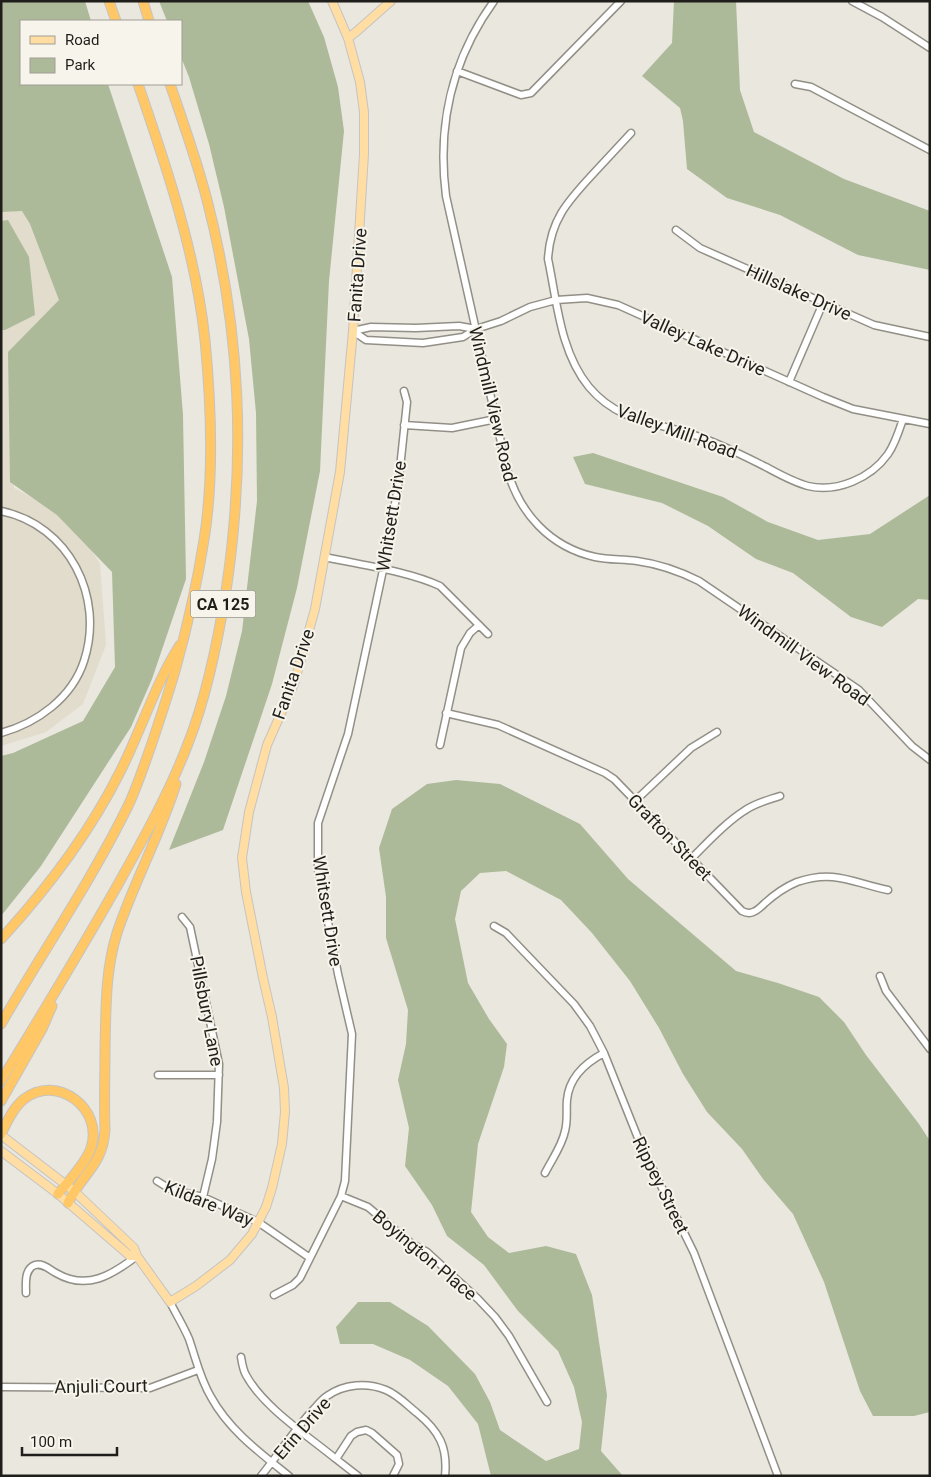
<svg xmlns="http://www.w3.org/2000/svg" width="931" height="1477" font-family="Roboto,sans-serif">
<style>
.built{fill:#e2dccc}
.green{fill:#acba9a}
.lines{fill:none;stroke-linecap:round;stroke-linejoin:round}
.minor-casing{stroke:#928f86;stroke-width:9}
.major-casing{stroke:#c5c4c3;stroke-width:10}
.highway-casing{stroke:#c5c4c3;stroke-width:11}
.minor{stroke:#fff;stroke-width:6}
.major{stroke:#ffdda3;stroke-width:8}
.highway{stroke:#ffc766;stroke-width:9}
.labels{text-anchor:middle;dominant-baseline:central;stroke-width:4;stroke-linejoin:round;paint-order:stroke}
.shield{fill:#f7f4eb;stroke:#605e59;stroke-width:1}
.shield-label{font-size:16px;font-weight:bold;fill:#1f1e1a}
.street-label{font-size:18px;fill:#1f1e1a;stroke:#f7f4eb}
</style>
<rect width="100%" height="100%" fill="#eae7de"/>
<path class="built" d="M1,209H33L59,300L14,356V488L71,518L100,564L106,645L83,704L46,732L1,746Z"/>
<path class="green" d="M1,1H85L91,21H21V84H108L172,277L183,415L186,579L152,679L131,727L41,866L1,916V756L13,753L83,721L115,667L112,572L57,515L10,482L8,352L59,300L30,224L22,211L1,212Z
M159,1H308L324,37L338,87L344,131L329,281L320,471L297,588L272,684L223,830L169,850L204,762L226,696L242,631L257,501L256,413L249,339L224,207L209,144L189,77L181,57V21H167Z
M674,1H736L740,90L754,132L844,179L930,211V270L858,255L780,215L727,198L687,169L683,121L680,108L642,76L672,43Z
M8,220L29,257L35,315L5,330H1V221Z
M593,453L723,497L768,522L818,540L870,534L930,495V600L918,599L882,627L851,617L793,573L756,559L708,526L662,503L585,484L573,457Z
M456,780L500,784L580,824L628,879L736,971L778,983L819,997L844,1022L866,1055L919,1124L930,1141V1412L914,1416H873L860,1391L824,1282L793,1214L763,1179L742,1149L707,1112L683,1074L659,1028L630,981L592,933L561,900L506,871L480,873L461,891L455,919L468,983L489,1019L507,1044L504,1067L478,1144L471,1212L488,1237L509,1253L546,1246L576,1254L592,1295L607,1395L601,1451L623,1476H491L478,1424L448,1386L410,1360L373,1344H340L336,1327L358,1302H390L428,1326L475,1374L490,1402L500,1430L546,1461L579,1449L582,1422L574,1387L558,1351L518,1311L484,1265L447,1236L432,1205L405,1166L409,1128L398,1080L406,1044L408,1010L386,938V897L379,848L392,809L427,784Z"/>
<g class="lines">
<defs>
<path id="minor" d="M494,1C452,59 437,126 446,196L507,469C519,513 550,547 595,557C609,560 623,559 637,561C659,564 679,571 699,581L859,690L912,746L930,760
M852,1L882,17L930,48
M457,71L521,95L531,93L621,1
M795,84L811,87L930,150
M631,133C618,147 605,161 592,175C567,202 550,221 548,259C557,301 560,352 589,387C619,423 657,422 697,436C721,444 744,456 766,467C779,474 793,482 808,486C837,493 871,478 888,454C895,444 899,431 903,419
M676,230L700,248L874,325L930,337
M353,331L366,340L423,343L463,337L476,329L501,321L530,307L556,300L587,298L618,305L823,397L853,409L930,424
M353,331L371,327L416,328L459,326L476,329
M789,382L823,303
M404,425L452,428L496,419
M1,511C69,525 105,597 84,661C72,698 37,723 1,733
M325,557C361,565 407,571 440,586L488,634
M446,713L498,725L605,773L614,779L742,911C746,913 749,914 753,912C757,911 762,906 765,903C775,894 785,887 797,882C835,869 853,883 888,890
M440,745L461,648L470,633L479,625
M635,801L691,748L717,732
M692,858C708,842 725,823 744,811C755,803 768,800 780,796
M182,917L190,927L219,1064L217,1122L212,1159L203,1197
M494,926L506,933L574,1004L590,1026L604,1053L640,1143L694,1253L778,1476
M880,976L886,991L930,1049
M158,1075H219
M545,1173C552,1159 562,1146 565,1131C568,1120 566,1110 567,1100C569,1077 585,1063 604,1053
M157,1181L170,1189L203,1197L258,1222L310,1258
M341,1196L368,1207L412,1244L427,1252L478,1299L495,1317L509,1336L547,1402
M26,1293C26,1284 24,1269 35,1265C43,1263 49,1269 56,1273C87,1291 112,1275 137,1256
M274,1295L293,1285L300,1278L341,1196L345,1181L352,1034L338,974L318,870V823L348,734L383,570L398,487L407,402L404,391
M170,1302C176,1314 184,1327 189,1339C196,1359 200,1379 211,1397C229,1430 259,1452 289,1476
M241,1357C242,1363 243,1370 246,1375C263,1407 308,1436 336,1459
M1,1387L150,1388L198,1370
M261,1476C278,1455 293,1432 311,1412C316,1407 321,1400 327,1396C344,1384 367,1382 386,1390C398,1395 407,1405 417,1413C439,1431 448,1447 445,1476
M358,1476L336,1459L351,1436L357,1432L366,1430L372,1433L397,1455L399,1464L393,1476"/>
<path id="major" d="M348,38L356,32L391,1
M1,1135L74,1191L134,1248L137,1256L170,1302L196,1286L230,1260L252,1234L266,1207L272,1188L282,1144L285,1112L284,1088L272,1017L263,978L246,892L242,858L249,812L267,745L294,684L315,609L340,472L353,331L364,154V112L360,82L348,38L332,1
M1,1151L58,1194L130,1256H137"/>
<path id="highway" d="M109,1L116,21
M143,1L149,21
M1,939C46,890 90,832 120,772C141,731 155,684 180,645
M1,1024C43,951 92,880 129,804C138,784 145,763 152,743C160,719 168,695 175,671C187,628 197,584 204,540C214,478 211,402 205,340C196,254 166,165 138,84
M1,1081C42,1014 83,947 121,879C146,834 171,789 189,741C207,695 218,640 226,591C246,458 241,331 207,200C197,161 183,122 170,84
M1,1101L42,1029L52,1006
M1,1134C7,1122 13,1108 24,1099C57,1073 104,1109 91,1148C86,1163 68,1182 58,1194
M68,1203C82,1174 103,1165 105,1130C104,1103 105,1077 105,1050C106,1010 105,971 117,933C134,882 160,835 176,784"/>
</defs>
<use href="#minor" class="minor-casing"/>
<use href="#major" class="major-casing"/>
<use href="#highway" class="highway-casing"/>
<use href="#minor" class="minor"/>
<use href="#major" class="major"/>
<use href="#highway" class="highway"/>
</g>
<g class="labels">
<rect class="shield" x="190.5" y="590.5" width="65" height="27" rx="4"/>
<g class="shield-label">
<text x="223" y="604">CA 125</text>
</g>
<g class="street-label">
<text transform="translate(357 275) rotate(-86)">Fanita Drive</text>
<text transform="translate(799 292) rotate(24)">Hillslake Drive</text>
<text transform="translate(703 343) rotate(24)">Valley Lake Drive</text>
<text transform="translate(493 404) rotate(77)">Windmill View Road</text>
<text transform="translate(677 431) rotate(20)">Valley Mill Road</text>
<text transform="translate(391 516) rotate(-81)">Whitsett Drive</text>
<text transform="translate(804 655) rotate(36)">Windmill View Road</text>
<text transform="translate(293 674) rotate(-71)">Fanita Drive</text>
<text transform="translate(670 837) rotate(46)">Grafton Street</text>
<text transform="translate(328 911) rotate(81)">Whitsett Drive</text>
<text transform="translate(207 1011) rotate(79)">Pillsbury Lane</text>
<text transform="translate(661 1185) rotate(64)">Rippey Street</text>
<text transform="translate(209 1203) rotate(22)">Kildare Way</text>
<text transform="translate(425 1255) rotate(40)">Boyington Place</text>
<text transform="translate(101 1386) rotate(-1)">Anjuli Court</text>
<text transform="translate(302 1428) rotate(-49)">Erin Drive</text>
</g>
</g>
<rect width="931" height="1477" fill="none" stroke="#1f1e1a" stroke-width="5"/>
<rect x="20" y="20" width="162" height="65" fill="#f7f4eb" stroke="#a19e97"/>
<rect x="30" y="36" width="25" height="8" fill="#ffdda3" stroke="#a19e97"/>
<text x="65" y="45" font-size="15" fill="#1f1e1a">Road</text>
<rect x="30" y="58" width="25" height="15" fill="#acba9a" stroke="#a19e97"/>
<text x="65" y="70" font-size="15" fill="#1f1e1a">Park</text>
<path d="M22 1447v8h95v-8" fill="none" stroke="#1f1e1a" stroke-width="2.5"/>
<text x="30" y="1447" font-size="15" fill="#1f1e1a" stroke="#f7f4eb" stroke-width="4" paint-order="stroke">100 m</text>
</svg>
